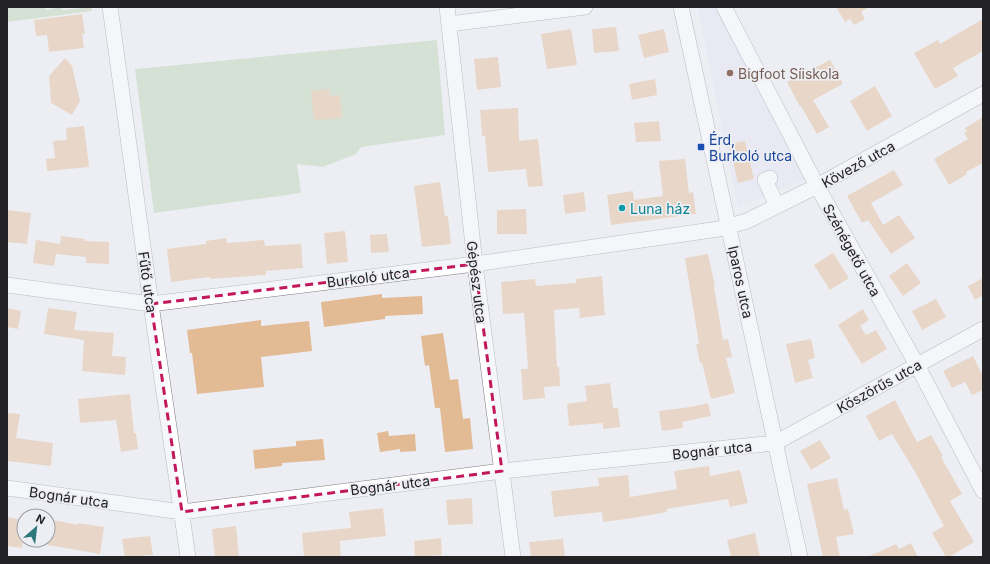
<svg xmlns="http://www.w3.org/2000/svg" width="990" height="564" font-family="Inter,sans-serif">
<style>
.built{fill:#e2e2f0}
.green{fill:#bad0b0}
.building{fill:#e2ba94}
.lines{fill:none;stroke-linecap:round;stroke-linejoin:round}
.minor-casing{stroke:#7d7d83;stroke-width:16}
.minor{stroke:#fff;stroke-width:15}
.marked{fill:none;stroke:#c2185b;stroke-width:3;stroke-dasharray:8 5;stroke-linejoin:round}
.education-dot{fill:#8d6e63;stroke:#edeef4;stroke-width:1.5}
.transit-dot{fill:#1a4fb4;stroke:#edeef4;stroke-width:1.5}
.culture-dot{fill:#0f9aa8;stroke:#edeef4;stroke-width:1.5}
.labels{text-anchor:middle;dominant-baseline:central;stroke-width:3.5;stroke-linejoin:round;paint-order:stroke}
.education-label{font-size:14px;fill:#785e54;stroke:#edeef4;text-anchor:start}
.transit-label{font-size:14px;fill:#164399;stroke:#edeef4;text-anchor:start}
.street-label{font-size:14px;fill:#232326;stroke:#edeef4}
.culture-label{font-size:14px;fill:#0d838f;stroke:#edeef4;text-anchor:start}
</style>
<rect width="100%" height="100%" fill="#edeef4"/>
<path class="built" d="M701,7H715L805,179L738,207L698,8Z"/>
<path class="green" d="M7,7H42L47,10L61,7L63,10L91,7L92,11L7,22Z
M437,40L445,135L361,147L356,154L323,167L297,164L301,193L154,213L135,69Z"/>
<path class="building" d="M836,7H869L861,12L865,19L854,25L850,19L845,22Z
M82,14L85,34H82L84,48L49,52L47,35L36,36L34,20Z
M983,19V51L953,68L958,76L935,89L914,53L938,40L940,44Z
M616,27L619,51L594,53L592,29Z
M571,29L577,65L547,69L541,34Z
M664,29L669,52L644,58L638,35Z
M498,57L501,87L477,90L474,59Z
M65,58L72,66L80,101L72,115L51,103L49,76Z
M830,60L843,84L813,100L829,127L817,134L801,106L800,107L787,82Z
M655,79L657,95L632,100L629,84Z
M875,86L892,116L867,131L850,101Z
M329,89L330,96L340,95L342,118L314,120L311,91Z
M518,108L519,141L538,139L543,186L528,187L526,169L488,172L485,136H482L480,110Z
M983,117V163L966,172L967,174L949,185L934,159L968,139L964,133L967,132L965,128Z
M659,121L661,141L636,142L634,123Z
M84,126L89,167L47,171L46,159L55,158L53,141L67,140L66,128Z
M745,141L754,179L738,183L729,144Z
M685,159L689,193L693,192L696,214L611,225L607,195L633,191L634,200L663,196L659,161Z
M894,170L903,185L871,203L883,225L899,215L915,238L891,254L868,220L862,223L847,196Z
M440,182L445,216H448L451,244L422,247L414,186Z
M584,192L586,211L565,214L563,195Z
M526,209L527,234H497V210Z
M7,210L31,213L27,244L7,242Z
M345,231L348,262L327,264L324,233Z
M387,234L389,252L371,253L370,235Z
M61,236L85,239V241L109,242V264L86,263V257L56,254L54,266L33,263L36,240L60,244Z
M226,238L227,243L264,240L265,246L301,244L303,268L266,271V275L210,279V277L171,282L167,249L206,244V241Z
M833,253L849,278L830,290L814,265Z
M708,254L715,286L714,287L723,340L728,339L732,357L726,358L735,393L711,399L702,363H700L696,344H699L685,258Z
M907,263L921,283L903,296L889,276Z
M602,276L605,315L580,318L579,308L554,310L557,367L559,366L560,386L544,387L545,398L523,400L521,369H528L524,313L503,314L501,282L535,279L536,286L576,283V279Z
M983,278V295L975,300L968,286Z
M382,294V298L422,296L423,314L385,316V319L324,327L321,302Z
M936,299L946,317L922,330L912,311Z
M7,308L21,311L18,329L7,327Z
M48,308L77,312L74,330L114,333L112,356L126,357L125,375L82,371L84,340L44,334Z
M863,309L869,320L860,326L866,335L876,330L887,349L862,364L838,325Z
M261,320V326L309,321L312,351L261,357L264,387L197,394L192,353H190L187,330Z
M443,333L450,380L458,379L463,419L470,418L473,449L445,452L440,408H435L429,365L425,366L421,336Z
M811,339L815,358L808,360L813,378L795,383L786,344Z
M973,356L983,376V390L972,395L965,382L952,388L943,371Z
M610,383L613,408H618L620,427L603,429V423L569,426L567,404L587,401L585,386Z
M130,394L134,433H136L138,449L121,452L116,420L80,423L78,399Z
M895,400L917,442L931,435L943,456L941,457L962,494L950,501L974,542L949,557H946L932,533L944,526L915,472L892,434L879,441L866,416Z
M708,403L711,416L682,422L683,428L662,431L659,411L690,407Z
M7,413L20,414L16,438L53,443L51,466L7,461Z
M388,431L389,436L415,434L416,451L400,452V449L380,452L377,433Z
M323,439L325,460L282,463V466L255,469L253,450L296,446V441Z
M820,440L831,458L811,470L800,451Z
M709,466L710,476L740,470L748,503L730,507L728,499L666,509L667,512L633,518L603,522L602,512L554,517L551,491L599,486L598,478L628,475L630,497L677,489L674,471Z
M837,478L844,510L848,509L854,534L836,537L840,557H823L807,484Z
M472,498L473,524L448,525L446,500Z
M383,508L386,536L340,541L341,557H304L302,533L351,528L349,512Z
M7,517L24,520V535L22,548L7,546Z
M48,519L78,525V523L104,527L100,554L48,545Z
M236,526L239,557H215L212,529Z
M755,533L760,557H731L727,540Z
M150,536L153,555L125,557L122,539Z
M441,538L442,555L415,557L414,541Z
M563,539L565,557H531L529,542Z
M911,543L918,557H867L896,544L899,549Z"/>
<g class="lines">
<defs>
<path id="minor" d="M110,7L151,304L188,557
M447,7L475,264L513,557
M681,7L800,557
M724,7L817,186L917,365L983,491
M449,24L585,7
M770,178L765,180L777,206
M7,285L151,304L475,264L719,229L747,221L817,186L983,94
M7,488L182,512L502,471L775,443L983,329"/>
</defs>
<use href="#minor" class="minor-casing"/>
<use href="#minor" class="minor"/>
</g>
<path d="M0 0H990V564H0ZM475,264L502,471L182,512L151,304Z" fill="#edeef4" fill-opacity=".55" fill-rule="evenodd"/>
<path class="marked" d="M475,264L502,471L182,512L151,304Z"/>
<circle class="education-dot" cx="730" cy="73" r="4"/>
<rect class="transit-dot" x="697" y="143" width="8" height="8" rx="2"/>
<circle class="culture-dot" cx="622" cy="208" r="4"/>
<g class="labels">
<g class="education-label">
<text x="738" y="73">Bigfoot Síiskola</text>
</g>
<g class="transit-label">
<text x="709" y="139">Érd,<tspan x="709" dy="16">Burkoló utca</tspan></text>
</g>
<g class="street-label">
<text transform="translate(858 164) rotate(-29)">Kövező utca</text>
<text transform="translate(852 250) rotate(61)">Szénégető utca</text>
<text transform="translate(368 277) rotate(-7)">Burkoló utca</text>
<text transform="translate(148 282) rotate(82)">Fűtő utca</text>
<text transform="translate(477 282) rotate(83)">Gépész utca</text>
<text transform="translate(741 282) rotate(78)">Iparos utca</text>
<text transform="translate(879 386) rotate(-29)">Köszörűs utca</text>
<text transform="translate(712 450) rotate(-6)">Bognár utca</text>
<text transform="translate(390 485) rotate(-7)">Bognár utca</text>
<text transform="translate(69 497) rotate(8)">Bognár utca</text>
</g>
<g class="culture-label">
<text x="630" y="208">Luna ház</text>
</g>
</g>
<rect width="990" height="564" fill="none" stroke="#232326" stroke-width="16"/>
<g transform="translate(36 528) rotate(28)"><circle r="19" fill="#edeef4" stroke="#9c9da2"/>
<path d="M0-3L7 15L0 10L-7 15Z" fill="#2e777a"/>
<text y="-6" font-size="11" font-weight="bold" text-anchor="middle" fill="#232326">N</text>
</g>
</svg>
